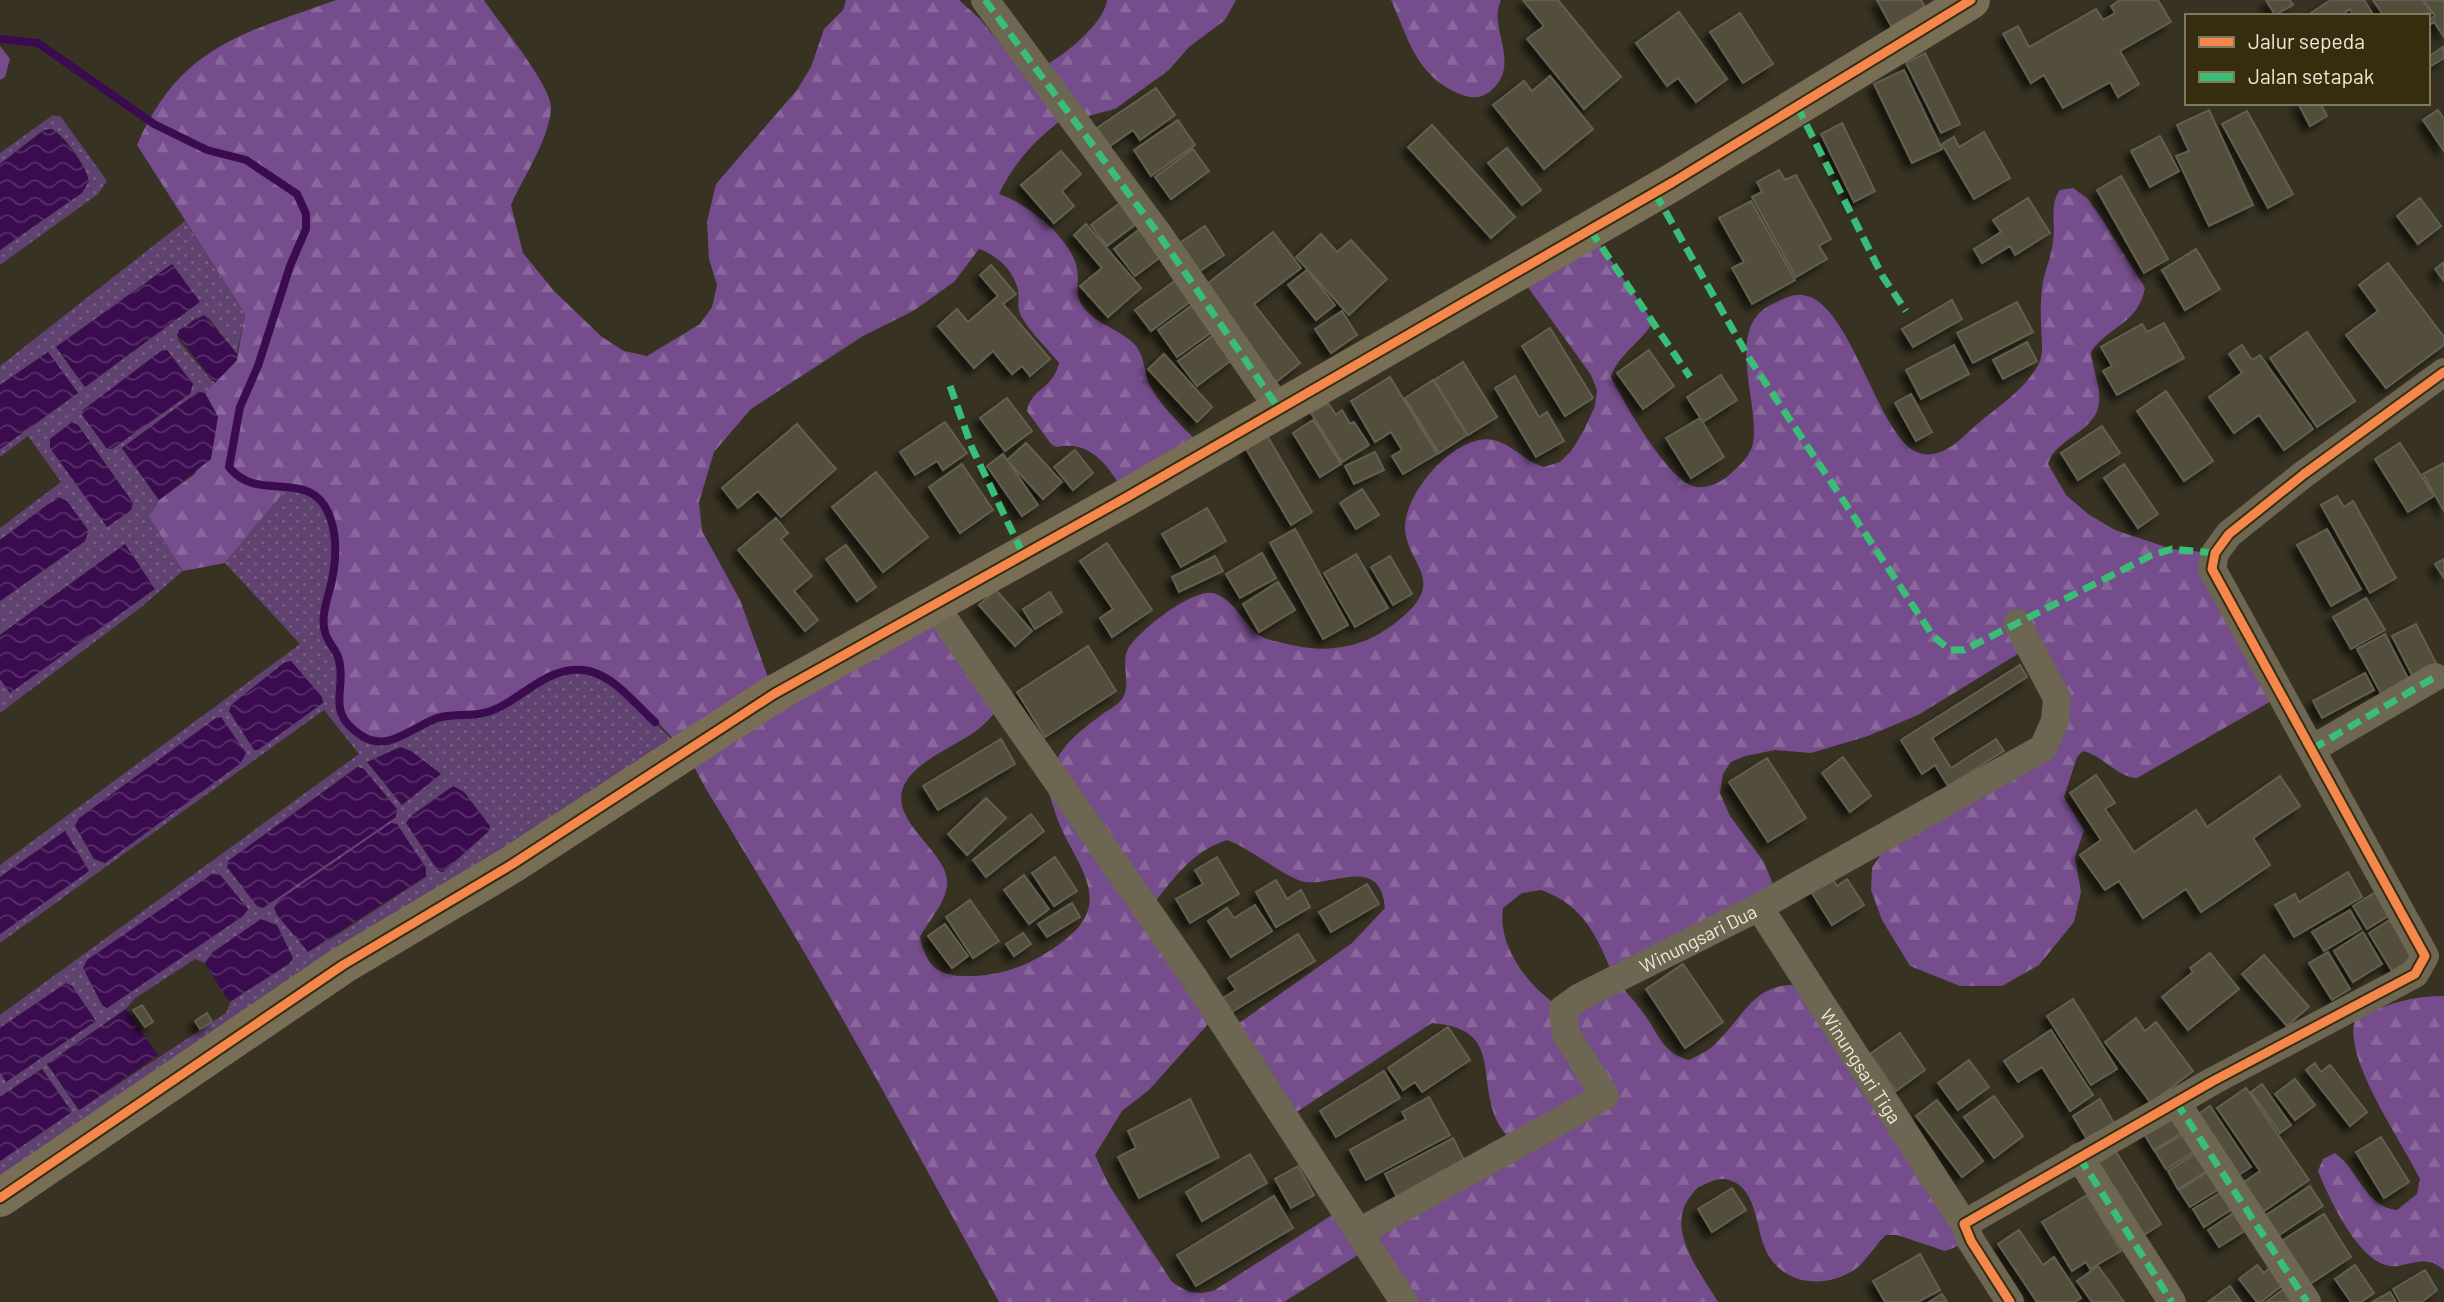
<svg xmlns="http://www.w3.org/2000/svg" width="2444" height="1302" font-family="Barlow,sans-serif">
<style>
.grass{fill:url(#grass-dots);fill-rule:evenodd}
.forest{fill:url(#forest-firs);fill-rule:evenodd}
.water{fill:url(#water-waves)}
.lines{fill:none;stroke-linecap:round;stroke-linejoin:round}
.stream{stroke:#3a0b4f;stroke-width:8}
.building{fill:#524d3b;stroke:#625f51;stroke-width:2;filter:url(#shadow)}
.street{stroke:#6c6652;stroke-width:28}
.secondary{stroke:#776e55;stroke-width:38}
.quiet{stroke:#3abd76;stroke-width:7;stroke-dasharray:14 7;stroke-linecap:butt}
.cycleway-casing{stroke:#362d0f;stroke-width:13}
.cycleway{stroke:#f5874c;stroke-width:9}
.labels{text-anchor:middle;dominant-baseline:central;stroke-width:5;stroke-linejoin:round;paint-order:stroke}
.street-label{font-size:19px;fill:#eee8d7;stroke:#362d0f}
</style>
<defs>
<pattern id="grass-dots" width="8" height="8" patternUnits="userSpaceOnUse" patternTransform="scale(1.75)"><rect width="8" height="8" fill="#5f426f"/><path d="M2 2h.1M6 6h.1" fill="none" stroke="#765d83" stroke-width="1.8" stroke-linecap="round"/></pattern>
<pattern id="forest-firs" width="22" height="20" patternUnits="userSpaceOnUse" patternTransform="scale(1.75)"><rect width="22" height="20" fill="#754d8c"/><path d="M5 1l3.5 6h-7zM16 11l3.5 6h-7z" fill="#89679b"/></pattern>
<pattern id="water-waves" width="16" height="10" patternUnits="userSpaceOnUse" patternTransform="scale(1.75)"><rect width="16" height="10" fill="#3a0b4f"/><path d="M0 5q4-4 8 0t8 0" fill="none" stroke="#572f68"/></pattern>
<filter id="shadow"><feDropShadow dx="-6" dy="6" stdDeviation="3.5" flood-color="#0009"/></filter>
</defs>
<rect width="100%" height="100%" fill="#373222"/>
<path class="grass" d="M53,115L61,117L107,181L98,194L0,265V250L89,182C86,165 67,138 52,129L44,130L0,164V153Z
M185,221L245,314L237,354L209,318L204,316L194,319L177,335L178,340L212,381L219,382L205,393L198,392L122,448L159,500L149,517L183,571L140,608L0,713V679L10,692L125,544L0,635V601L85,541L88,534L67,501L58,497L0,540V528L61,482L28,436L0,457V449L78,393L48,352L0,385V366ZM172,264L199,302L85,387L56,347ZM78,425L133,503L131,510L107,527Z
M288,487C365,491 322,584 325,628C326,640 338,650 340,663C341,677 338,692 339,706L470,717L496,709L543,679L570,668L602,676L617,686L684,751L0,1198V1161L71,1112L42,1069L0,1097V1072L6,1081L66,983L0,1028V1015L359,754L324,710L0,943V934L89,871L65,831L0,877V865L300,644L225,563ZM216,719L75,826L79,818ZM357,767L364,769L228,861ZM426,868V877L317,948ZM220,875L248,909L243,916L107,1008L102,1005ZM213,952L290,963L231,1001L226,1013L79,1110L47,1064L126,1009L134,999L195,959L205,963Z"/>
<path class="forest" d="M336,0H484C498,22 554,88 551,110C547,144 524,175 511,205L523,253L554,291L602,337L624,351L647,356L700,324L712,307L717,285L709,259L707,222L716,184L797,90L811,67L824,29L843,10L846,0H959L980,19L1025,74C1049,69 1104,27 1107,0H1236L1225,20L1189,47L1169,70L1115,109L1088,116L1069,114C1038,137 1016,159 999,194C1026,203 1072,238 1077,269C1080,284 1073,295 1085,309C1098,325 1122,330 1136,346C1145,357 1144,374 1150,386C1163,410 1188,431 1206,451L1127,497C1110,469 1093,439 1056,447L1051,444L1027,411C1031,388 1052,391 1059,363C1047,348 1031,333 1021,316C1016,307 1020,299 1018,290C1014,271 997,255 979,249L954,282L913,311L863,336L751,409L714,452L699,502L702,531L740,600L774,694L933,603L1003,703C996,711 989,720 981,727C959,745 929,754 910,776C876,817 951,850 947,885C945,905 929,919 920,937C927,969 940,977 972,976C1005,975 1034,963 1061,943C1122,899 1069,861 1054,809C1052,802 1048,794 1049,787C1052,751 1077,733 1104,713C1110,709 1118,705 1122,699C1132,684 1120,664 1128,649C1138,631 1196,585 1216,594C1235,602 1243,621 1257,634C1263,639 1275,641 1283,643C1332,656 1372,647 1409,611C1443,577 1406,562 1405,528C1404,493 1456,432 1494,440C1513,445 1526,462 1544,467L1560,462L1572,450L1584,430L1595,406L1597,390L1591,375L1517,272L1590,230L1653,322C1641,343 1618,354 1611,377C1625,404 1665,476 1693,486C1704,490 1720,483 1728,476C1737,468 1751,456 1753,443C1760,406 1726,332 1767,307C1774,303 1788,296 1796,295C1849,288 1876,439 1919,453C1940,460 1959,441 1973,428C1994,409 2020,394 2035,370C2041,362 2042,355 2042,346C2041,323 2039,299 2044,277C2047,265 2052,254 2053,241C2056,223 2049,205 2060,190L2073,188L2088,199L2102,219L2145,288C2137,326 2110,324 2091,352C2092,368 2101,386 2099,402C2097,432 2056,437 2048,464L2066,495L2088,514L2115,530L2172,549L2215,553L2282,695L2137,778C2116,777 2104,756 2083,751L2077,757L2064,797L2084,830L2075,857L2081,892L2074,922L2039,965L2002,986H1960L1910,966L1882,920L1871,890L1872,868L1886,846L2043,748L2055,721L2021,652L1918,715L1868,736L1811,753L1775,750L1745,756L1731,762L1723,774L1720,793L1730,816L1764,862L1778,897L1616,980C1624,990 1633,999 1641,1010C1658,1031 1661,1053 1689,1060C1697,1056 1706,1052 1713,1046C1748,1013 1754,978 1810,986L1971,1241L1945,1251L1897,1235H1886C1876,1244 1868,1258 1858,1267C1827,1291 1779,1286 1764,1246C1756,1226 1756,1190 1732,1181C1721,1176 1712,1181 1701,1186C1696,1188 1694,1192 1690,1197C1665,1229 1700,1272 1718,1302H1404L1369,1248L1284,1302H999C923,1163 848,1024 766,888C747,857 728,825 709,794C700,779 693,762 682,749C657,720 614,673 575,669C546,666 520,699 495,709C477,717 462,715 444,717C416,721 388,756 359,733C329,709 343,695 340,663C338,651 326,640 325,628C321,585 366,491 288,487L225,563L183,571L149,517L159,500L195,474L218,417L205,393L237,360L245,314L137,145C180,46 242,34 336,0ZM1227,840C1253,850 1273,869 1298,880C1326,892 1380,850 1385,908L1352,943L1228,1031L1286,1119L1432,1023C1501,1029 1477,1071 1496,1119C1500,1129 1509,1138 1515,1146L1359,1232L1343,1208L1215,1290C1198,1296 1188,1293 1172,1282L1109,1185L1095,1155L1122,1111L1149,1090L1217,1014L1148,911C1171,882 1190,852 1227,840ZM1541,890C1586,906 1598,939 1615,980L1563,1009C1530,989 1497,948 1503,908L1522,893Z
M1391,0H1501C1490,24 1510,47 1503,73C1500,83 1492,92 1482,96C1474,99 1465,96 1457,93C1415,73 1409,40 1391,0Z
M0,46L10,59L5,77L0,80Z
M2444,996V1270C2428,1256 2416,1263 2398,1266C2362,1272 2329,1198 2318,1171L2323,1159L2335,1153C2359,1170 2365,1207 2397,1210L2417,1194L2420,1179C2403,1143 2343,1059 2355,1021C2382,1004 2412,996 2444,996Z"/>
<path class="water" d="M52,129C62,135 91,171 88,182C87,186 84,189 82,193L0,250V164L44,130Z
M172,264L200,302L85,387L56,347Z
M204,315L237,354V360L215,383L177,335L179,330Z
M167,350L193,384L190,394L112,449H107L82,415L83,410L161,351Z
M48,352L78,393L0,449V385Z
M198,392L205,393L218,417L211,459L159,500L122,448Z
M72,422L78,425L133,503L131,510L107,527L50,448V439Z
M58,497L67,501L88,530L85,541L0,601V540Z
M125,544L155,589L10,693L0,679V635Z
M291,661L322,697L323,703L258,750H254L229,711L231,705L285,662Z
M221,717L246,753L241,763L105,863L94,859L75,826L79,818L216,718Z
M400,747L411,751L441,774L402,805L367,762Z
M358,767L364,769L397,809L396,817L263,908L257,906L227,867L228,861Z
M453,786L464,792L490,826L489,831L443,872L438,871L406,823L411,816Z
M391,823L397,824L426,868V876L308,952L277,915L274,908L279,900Z
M65,831L89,871L0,934V877Z
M212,874L220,875L248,909L243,916L107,1008L102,1005L83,968L87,960Z
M261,919L277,925L293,958L290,963L231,1001L227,999L205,963L213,952Z
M66,983L72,986L96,1021L6,1082L0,1072V1028Z
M126,1009L158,1055L79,1110L47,1064Z
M42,1069L72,1112L0,1161V1097Z"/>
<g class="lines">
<path class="stream" d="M0,39L38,43L154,124L207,150L246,160L297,194L306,214V229L290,266L258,366L240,407L229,467C258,505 311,465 330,517C337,536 336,560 332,580C329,595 320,616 325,632C327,642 337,650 339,660C347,690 324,712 362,736C390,754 416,723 441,717C461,713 478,718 498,708C528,693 553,663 589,671C615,677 636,705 655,722"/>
</g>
<path class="building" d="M1523,0H1558L1621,77L1584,109L1527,39L1544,26Z
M1877,0H1921L1925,7L1891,26Z
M2120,0H2158L2171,22L2120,51L2139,84L2118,97L2110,82L2063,108L2044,75L2031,83L2003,34L2018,26L2029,47L2096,9L2103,20L2115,13L2111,6Z
M2266,0H2290L2293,5L2275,15Z
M2331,0H2364L2374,16H2354L2350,9L2340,16H2312L2311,13Z
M2373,0H2422L2432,13L2384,16Z
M2424,0L2444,1V37L2434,22L2428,26V20L2435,16Z
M1679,12L1727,79L1696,102L1678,78L1667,86L1636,43Z
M1740,13L1773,64L1743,83L1710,32Z
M2443,47L2444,58L2428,68V51L2431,55Z
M1925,53L1960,124L1941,133L1906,63Z
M1904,70L1942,149L1912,163L1874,84Z
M1550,76L1593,129L1544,169L1493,105L1524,81L1532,91Z
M1156,88L1175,115L1140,140L1133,130L1110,146L1097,128Z
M2298,103H2320L2327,116L2310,126Z
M2209,110L2253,205L2209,226L2176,156L2189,151L2177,125Z
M2438,110L2444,119V151L2423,120Z
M2247,111L2293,194L2268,208L2222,124Z
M1178,120L1195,145L1151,176L1134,150Z
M1842,123L1875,191L1854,202L1821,134Z
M1432,125L1515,217L1491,238L1408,147Z
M1984,132L2010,178L1974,199L1942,144L1954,137L1959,147Z
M2160,136L2179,171L2150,187L2131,151Z
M1507,148L1541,190L1522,205L1488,163Z
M1193,149L1209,171L1171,199L1155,177Z
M1061,151L1081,174L1062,191L1074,206L1054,223L1021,185Z
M1779,170L1785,180L1796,175L1831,239L1819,246L1827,259L1796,277L1752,197L1762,192L1757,182Z
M2121,176L2168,259L2144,273L2097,190Z
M2028,198L2050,233L2015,255L2010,246L1982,263L1974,249L2001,232L1993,220Z
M2420,198L2441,226L2418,244L2397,216Z
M1124,200L1140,221L1107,246L1091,225Z
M1751,201L1795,280L1752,304L1732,268L1744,262L1719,218Z
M1086,224L1141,288L1108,317L1080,286L1102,268L1074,235Z
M1145,225L1166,253L1135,276L1114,249Z
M1205,226L1224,255L1194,275L1175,246Z
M1273,232L1301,268L1254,304L1300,363L1275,383L1202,288Z
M1321,234L1337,252L1351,240L1387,279L1349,315L1296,257Z
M2196,249L2220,289L2185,310L2162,270Z
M2444,262V281L2435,269Z
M2388,263L2444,337V345L2386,388L2346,335L2378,311L2359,285Z
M991,265L1016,294L1003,304L1050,359L1030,376L1022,366L1012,374L993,351L974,368L938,326L957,309L968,322L998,296L980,275Z
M1307,270L1335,305L1316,320L1288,285Z
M1176,280L1191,301L1151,331L1135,310Z
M1952,300L1962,319L1913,347L1902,329Z
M2017,302L2033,332L1973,363L1957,333Z
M1194,304L1213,331L1177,357L1158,330Z
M1342,311L1357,335L1331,353L1315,329Z
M2164,323L2184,358L2117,395L2103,371L2112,366L2101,347L2142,324L2147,332Z
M1550,328L1593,398L1565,416L1522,346Z
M2307,332L2355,401L2317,427L2270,358Z
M1215,334L1233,359L1197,386L1178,361Z
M2027,342L2037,361L2003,379L1993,360Z
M1954,345L1969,374L1921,399L1906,370Z
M2242,345L2252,360L2260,355L2313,429L2284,450L2259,415L2234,433L2209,397L2242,373L2229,354Z
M1649,350L1674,386L1643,409L1617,373Z
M1164,354L1212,407L1197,422L1148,369Z
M1463,362L1497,417L1468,435L1434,380Z
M1721,375L1737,400L1703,422L1687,397Z
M1515,376L1539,417L1547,412L1564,441L1536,457L1495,388Z
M1390,377L1437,454L1403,474L1392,456L1402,450L1391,432L1375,442L1351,401Z
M1433,380L1467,435L1439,453L1405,398Z
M2166,391L2213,461L2184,481L2137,411Z
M1911,394L1932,432L1916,441L1895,403Z
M1007,398L1032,431L1005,451L980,418Z
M1328,403L1336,415L1342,410L1350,424L1354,422L1369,445L1342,462L1311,413Z
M1700,418L1724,457L1691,478L1666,438Z
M1313,420L1341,464L1320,477L1293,433Z
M945,422L967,453L943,470L937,461L915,475L900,452Z
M797,424L836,469L781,517L758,491L738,508L722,488Z
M2102,426L2120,453L2078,480L2061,453Z
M1266,434L1312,512L1291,525L1245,447Z
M1026,443L1062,482L1043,499L1007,460Z
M2400,443L2434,496L2408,512L2375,459Z
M1075,450L1093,473L1073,490L1054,467Z
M1375,452L1384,470L1354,484L1345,466Z
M1003,454L1038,505L1022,516L987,466Z
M2444,463V511L2423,474Z
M962,464L993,510L960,533L929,487Z
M2124,464L2158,514L2138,528L2104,478Z
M876,472L928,537L883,572L832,507Z
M1362,489L1379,515L1356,529L1340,503Z
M2337,496L2344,507L2353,501L2396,578L2370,593L2321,505Z
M1207,508L1226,541L1181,567L1162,534Z
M776,518L788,533L781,539L812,576L794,591L818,620L805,631L738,550Z
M1295,529L1348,625L1323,639L1270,543Z
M2327,529L2361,589L2331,606L2297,545Z
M1107,543L1152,610L1112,637L1100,618L1113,609L1080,561Z
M846,545L876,587L857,601L826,559Z
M1262,553L1276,578L1240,598L1226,574Z
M1356,554L1388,608L1355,627L1324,573Z
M1215,556L1223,571L1179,592L1172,577Z
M1390,556L1412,594L1393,605L1371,567Z
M2444,559V578L2435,564Z
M1278,582L1295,610L1259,632L1243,604Z
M996,590L1032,631L1015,646L979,605Z
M1050,592L1062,612L1035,629L1023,609Z
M2366,598L2385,630L2351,649L2333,617Z
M2416,624L2438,667L2414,679L2392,636Z
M2385,634L2410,682L2383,697L2357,649Z
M1088,646L1116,691L1045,737L1017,692Z
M2020,665L2027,677L1932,738L1951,768L1996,739L2004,751L1948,786L1935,765L1922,774L1901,740Z
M2365,673L2374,690L2322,718L2313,701Z
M1001,739L1015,764L938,810L923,786Z
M1843,757L1871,796L1850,812L1822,773Z
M1767,758L1806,818L1768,842L1729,782Z
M2096,775L2115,803L2105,809L2134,852L2196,810L2207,827L2280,776L2300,806L2253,838L2270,865L2201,912L2186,889L2143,918L2119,881L2105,890L2080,855L2101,840L2070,793Z
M986,798L1006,818L967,855L948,834Z
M1031,814L1044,831L986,877L973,860Z
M1055,857L1077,891L1054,906L1032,873Z
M1217,857L1239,894L1190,923L1176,899L1203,884L1195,870Z
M2348,872L2362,897L2294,937L2275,905L2295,894L2299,902Z
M1024,875L1049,909L1029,924L1004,890Z
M1831,876L1837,886L1847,879L1864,905L1832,925L1810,890Z
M1276,880L1287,899L1301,890L1310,907L1276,927L1256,892Z
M1367,884L1379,904L1331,932L1319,912Z
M2379,890L2393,913L2367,929L2353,906Z
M970,900L999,941L973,958L946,917Z
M1072,903L1080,917L1047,937L1038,924Z
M1255,905L1272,931L1231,957L1208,921L1227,908L1234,918Z
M2350,910L2361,929L2324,951L2312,932Z
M2390,920L2413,958L2392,971L2369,933Z
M945,924L968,956L952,968L928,936Z
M2363,932L2382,964L2353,982L2334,951Z
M1023,933L1031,944L1014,956L1006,944Z
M1298,934L1315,961L1232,1012L1223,998L1236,990L1228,978Z
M2328,952L2350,989L2332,1000L2309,963Z
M2210,953L2239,989L2188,1030L2162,997L2193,972L2190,968Z
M2264,955L2309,1007L2287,1026L2242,974Z
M1683,964L1723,1022L1685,1048L1646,989Z
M2073,999L2117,1069L2091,1085L2047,1016Z
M142,1005L153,1022L145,1027L133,1010Z
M207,1013L212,1022L200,1029L195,1021Z
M2136,1018L2145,1031L2156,1022L2193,1071L2151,1103L2105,1042Z
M1448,1027L1470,1060L1422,1092L1415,1082L1403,1090L1388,1068Z
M2051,1030L2093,1095L2070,1111L2042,1067L2018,1082L2004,1061Z
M1900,1033L1925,1070L1896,1091L1870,1054Z
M1969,1060L1989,1087L1958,1110L1938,1083Z
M2315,1063L2321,1072L2330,1065L2367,1112L2350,1126L2306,1070Z
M1384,1071L1400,1098L1336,1137L1320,1111Z
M2295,1079L2315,1105L2295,1120L2275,1094Z
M2262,1084L2291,1125L2280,1133L2251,1092Z
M2246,1088L2309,1180L2257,1216L2237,1187L2260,1171L2217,1108Z
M1994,1096L2023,1136L1994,1158L1964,1117Z
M1429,1097L1450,1135L1366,1180L1350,1150L1406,1119L1402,1112Z
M1190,1099L1219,1157L1139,1198L1118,1157L1136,1148L1128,1131Z
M2100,1099L2115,1125L2088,1141L2073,1116Z
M1937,1100L1983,1161L1962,1177L1916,1116Z
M2210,1106L2251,1167L2234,1178L2193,1118Z
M2172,1114L2183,1132L2154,1150L2143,1132Z
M2184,1134L2195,1151L2166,1169L2155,1151Z
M2381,1137L2409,1182L2384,1198L2356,1152Z
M1453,1138L1468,1168L1400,1203L1385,1174Z
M2116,1152L2161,1224L2144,1235L2099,1163Z
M2196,1153L2207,1171L2178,1189L2168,1171Z
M1250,1154L1267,1183L1202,1221L1186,1192Z
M1298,1166L1314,1195L1291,1208L1275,1179Z
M2208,1172L2219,1189L2190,1207L2179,1190Z
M2310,1186L2323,1206L2273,1239L2260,1219Z
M1732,1188L1746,1210L1712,1232L1698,1209Z
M2222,1192L2232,1209L2204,1227L2193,1209Z
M2087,1195L2121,1251L2090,1269L2086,1262L2072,1271L2042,1222Z
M1274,1196L1293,1228L1196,1286L1177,1255Z
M2237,1211L2248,1229L2219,1247L2208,1230Z
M2324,1214L2351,1257L2307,1286L2280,1242Z
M2019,1230L2043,1265L2054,1257L2081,1298L2075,1302H2037L1998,1244Z
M1920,1254L1940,1290L1918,1302H1885L1873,1281Z
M2257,1265L2264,1273L2272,1266L2285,1283L2261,1302H2257L2239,1279Z
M2355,1265L2374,1293L2361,1302H2351L2335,1279Z
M2098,1266L2124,1302H2092L2077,1281Z
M2425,1270L2437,1290L2422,1302H2400L2393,1289Z
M2230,1286L2241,1302H2208Z
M2288,1286L2300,1302H2266Z
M2390,1292L2396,1302H2372Z
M1942,1294L1947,1302H1929Z"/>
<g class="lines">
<g class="street">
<path d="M985,0L1157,232L1279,409"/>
<path d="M933,603L1193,976L1404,1302"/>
<path d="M2312,749L2435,677"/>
<path id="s1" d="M1759,907L1964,1224"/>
<path d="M2176,1102L2307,1302"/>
<path d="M2079,1157L2172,1302"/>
<path id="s2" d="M1359,1232L1605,1096L1566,1034L1563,1009L1580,997L1759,907L2043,748L2055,721L2057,698L2017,623"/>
<path d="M2010,1302L1971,1241L1964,1224L2213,1081L2415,974L2425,956L2212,569L2215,553L2229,534L2304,474L2444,372"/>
</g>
<path class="secondary" d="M0,1198L343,965L511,865L774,694L1127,497L1673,182L1971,0"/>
<path class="quiet" d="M985,0L1157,232L1279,409
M1797,106L1883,277L1906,311
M1655,193L1749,358L1933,636L1950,650H1964L2150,556L2172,549L2215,553
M1590,230L1690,377
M950,386L972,448L1023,554
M2312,749L2435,677
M2176,1102L2307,1302
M2079,1157L2172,1302"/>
<defs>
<path id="cycleway" d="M0,1198L343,965L511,865L774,694L1127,497L1673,182L1971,0
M2010,1302L1971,1241L1964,1224L2213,1081L2415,974L2425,956L2212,569L2215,553L2229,534L2304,474L2444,372"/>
</defs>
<use href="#cycleway" class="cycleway-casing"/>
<use href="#cycleway" class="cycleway"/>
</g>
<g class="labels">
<g class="street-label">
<text stroke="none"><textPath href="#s2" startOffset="532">Winungsari Dua</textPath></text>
<text stroke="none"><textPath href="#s1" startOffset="189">Winungsari Tiga</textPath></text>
</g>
</g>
<rect x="2185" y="14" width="245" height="91" fill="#362d0f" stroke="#80785f" stroke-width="2"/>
<rect x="2199" y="37" width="35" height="10" fill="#f5874c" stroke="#80785f" stroke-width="2"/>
<text x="2248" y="49" font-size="21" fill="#eee8d7">Jalur sepeda</text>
<rect x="2199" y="72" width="35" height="10" fill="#3abd76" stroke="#80785f" stroke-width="2"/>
<text x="2248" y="84" font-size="21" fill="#eee8d7">Jalan setapak</text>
</svg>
